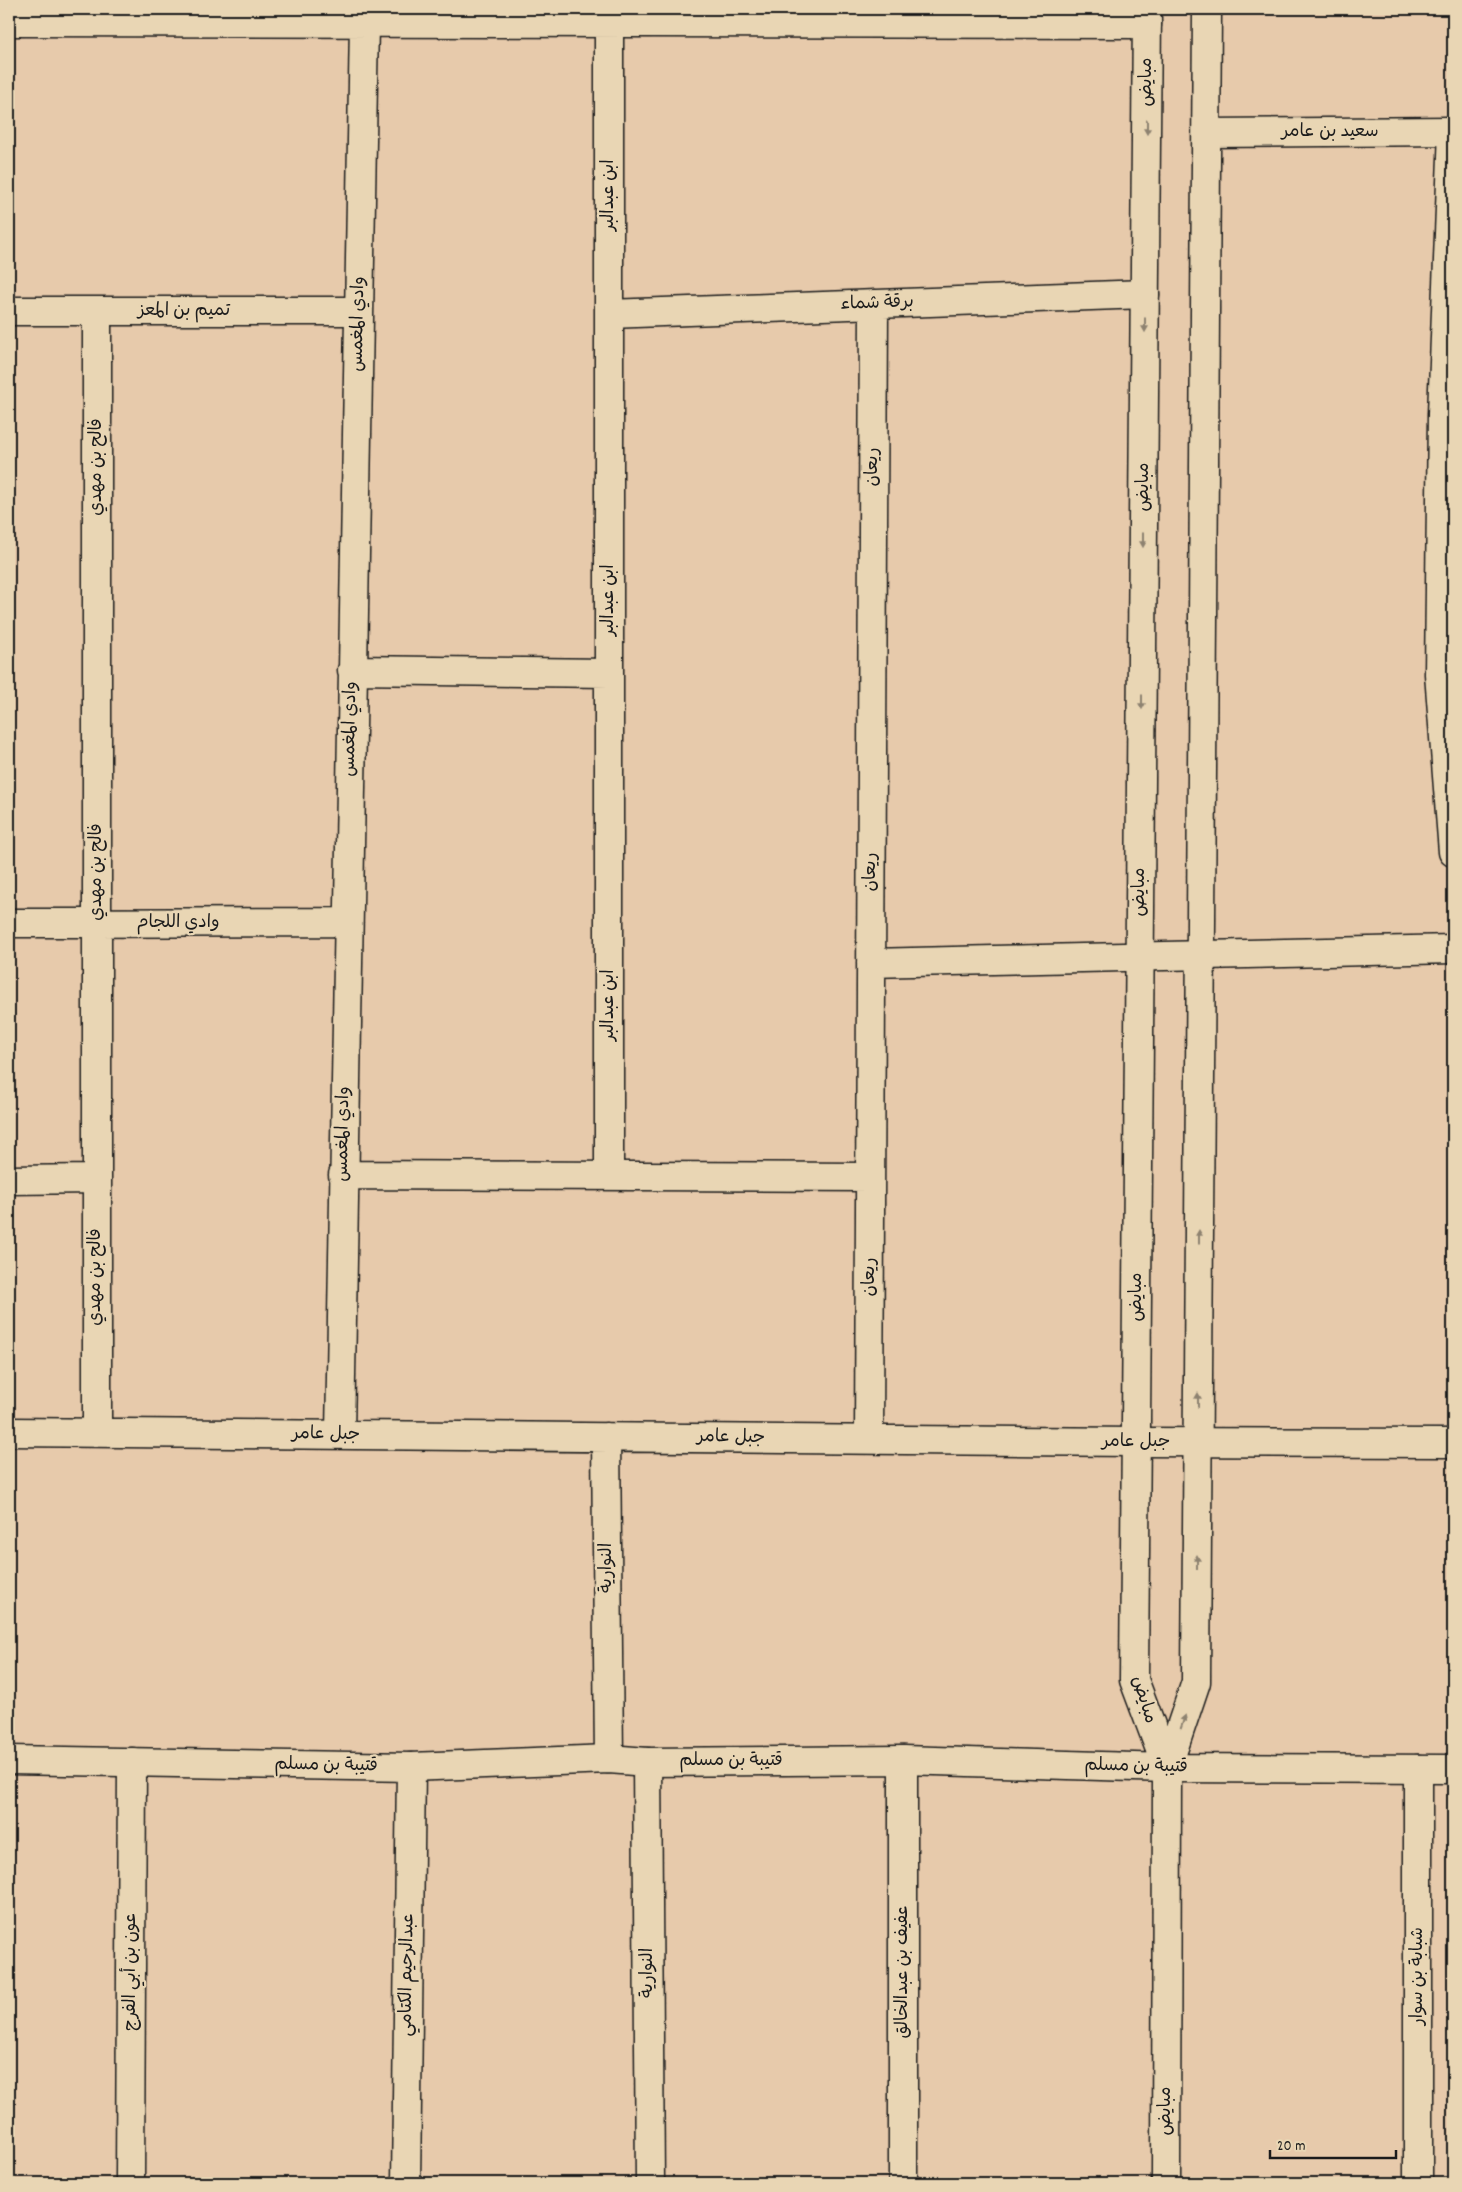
<svg xmlns="http://www.w3.org/2000/svg" width="1462" height="2192" font-family="Dekko,'Playpen Sans Arabic',sans-serif">
<style>
.lines{fill:none;stroke-linecap:round;stroke-linejoin:round}
.minor-casing{stroke:#1c1c1c;stroke-width:31}
.tertiary-casing{stroke:#1c1c1c;stroke-width:31}
.minor{stroke:#e9d6b4;stroke-width:28}
.tertiary{stroke:#e9d6b4;stroke-width:28}
.oneway{fill:#8d8270}
.labels{text-anchor:middle;dominant-baseline:central;stroke-width:4.5;stroke-linejoin:round;paint-order:stroke}
.street-label{font-size:18px;fill:#1c1c1c;stroke:#e9d6b4}
</style>
<rect width="100%" height="100%" fill="#e7caab"/>
<filter id="ink" filterUnits="userSpaceOnUse"><feTurbulence type="fractalNoise" baseFrequency=".02" numOctaves="2"/><feDisplacementMap in="SourceGraphic" scale="10" xChannelSelector="R" yChannelSelector="G"/><feConvolveMatrix kernelMatrix="1 2 1 2 8 2 1 2 1" color-interpolation-filters="sRGB"/></filter>
<g filter="url(#ink)">
<g class="lines">
<defs>
<path id="minor" d="M9,22L1147,24
M1453,131L1442,414L1439,674L1453,852
M1207,133L1453,131
M9,311H359
M609,314L1145,294
M352,670L609,673
M9,923L348,922
M871,963L1453,949
M343,1175L870,1177
M609,1176V23
M9,1180L96,1179
M9,1432L1136,1442L1453,1443
M97,1432V311
M340,1435L364,23
M606,1437L609,1759
M869,1439L874,304
M647,1762L650,2183
M1418,1769V2183
M130,2183L132,1762
M406,2183L411,1767
M903,2183V1760
M1166,2183L1167,1768"/>
<path id="tertiary" d="M1147,9L1134,1680L1167,1768
M9,1760L411,1767L609,1759L647,1762L903,1760L1167,1768L1453,1769
M1167,1768L1196,1682L1207,9"/>
</defs>
<use href="#minor" class="minor-casing"/>
<use href="#tertiary" class="tertiary-casing"/>
<use href="#minor" class="minor"/>
<use href="#tertiary" class="tertiary"/>
</g>
<defs><path id="oneway-solid" d="M-6-.8H1V-3.2L6.5 0L1 3.2V.8H-6Z" transform="scale(1.25)"/></defs>
<g class="oneway">
<use href="#oneway-solid" transform="translate(1147 127) rotate(90)"/>
<use href="#oneway-solid" transform="translate(1145 325) rotate(90)"/>
<use href="#oneway-solid" transform="translate(1143 540) rotate(90)"/>
<use href="#oneway-solid" transform="translate(1142 702) rotate(90)"/>
<use href="#oneway-solid" transform="translate(1199 1237) rotate(-90)"/>
<use href="#oneway-solid" transform="translate(1198 1400) rotate(-90)"/>
<use href="#oneway-solid" transform="translate(1197 1562) rotate(-90)"/>
<use href="#oneway-solid" transform="translate(1183 1722) rotate(-71)"/>
</g>
</g>
<g class="labels">
<g class="street-label">
<text transform="translate(1147 82) rotate(-90)">مبايض</text>
<text x="1330" y="132">سعيد بن عامر</text>
<text transform="translate(609 195) rotate(-90)">ابن عبدالبر</text>
<text transform="translate(877 304) rotate(-2)">برقة شماء</text>
<text x="184" y="311">تميم بن المعز</text>
<text transform="translate(359 324) rotate(-89)">وادي المغمس</text>
<text transform="translate(97 467) rotate(-90)">فالح بن مهدي</text>
<text transform="translate(873 467) rotate(-90)">ريعان</text>
<text transform="translate(1144 487) rotate(-90)">مبايض</text>
<text transform="translate(609 600) rotate(-90)">ابن عبدالبر</text>
<text transform="translate(351 729) rotate(-89)">وادي المغمس</text>
<text transform="translate(97 872) rotate(-90)">فالح بن مهدي</text>
<text transform="translate(871 872) rotate(-90)">ريعان</text>
<text transform="translate(1140 892) rotate(-90)">مبايض</text>
<text x="178" y="923">وادي اللجام</text>
<text transform="translate(609 1005) rotate(-90)">ابن عبدالبر</text>
<text transform="translate(344 1134) rotate(-89)">وادي المغمس</text>
<text transform="translate(96 1277) rotate(-90)">فالح بن مهدي</text>
<text transform="translate(870 1277) rotate(-90)">ريعان</text>
<text transform="translate(1137 1297) rotate(-90)">مبايض</text>
<text transform="translate(326 1435) rotate(1)">جبل عامر</text>
<text transform="translate(731 1438) rotate(1)">جبل عامر</text>
<text x="1136" y="1442">جبل عامر</text>
<text transform="translate(607 1568) rotate(-90)">النوارية</text>
<text transform="translate(1143 1700) rotate(73)">مبايض</text>
<text x="731" y="1761">قتيبة بن مسلم</text>
<text transform="translate(326 1766) rotate(1)">قتيبة بن مسلم</text>
<text transform="translate(1136 1767) rotate(1)">قتيبة بن مسلم</text>
<text transform="translate(131 1972) rotate(-90)">عون بن أبي الفرج</text>
<text transform="translate(903 1972) rotate(-90)">عفيف بن عبدالخالق</text>
<text transform="translate(648 1973) rotate(-90)">النوارية</text>
<text transform="translate(408 1975) rotate(-89)">عبدالرحيم الكتامي</text>
<text transform="translate(1418 1976) rotate(-90)">شبابة بن سوار</text>
<text transform="translate(1166 2111) rotate(-90)">مبايض</text>
</g>
</g>
<rect width="1462" height="2192" fill="none" stroke="#e9d6b4" stroke-width="30"/>
<rect x="15" y="15" width="1432" height="2162" fill="none" stroke="#1c1c1c" stroke-width="2" filter="url(#ink)"/>
<path d="M1270 2150v8h126v-8" fill="none" stroke="#1c1c1c" stroke-width="2.5"/>
<text x="1277" y="2150" font-size="15" fill="#1c1c1c" stroke="#e9d6b4" stroke-width="4" paint-order="stroke">20 m</text>
</svg>
